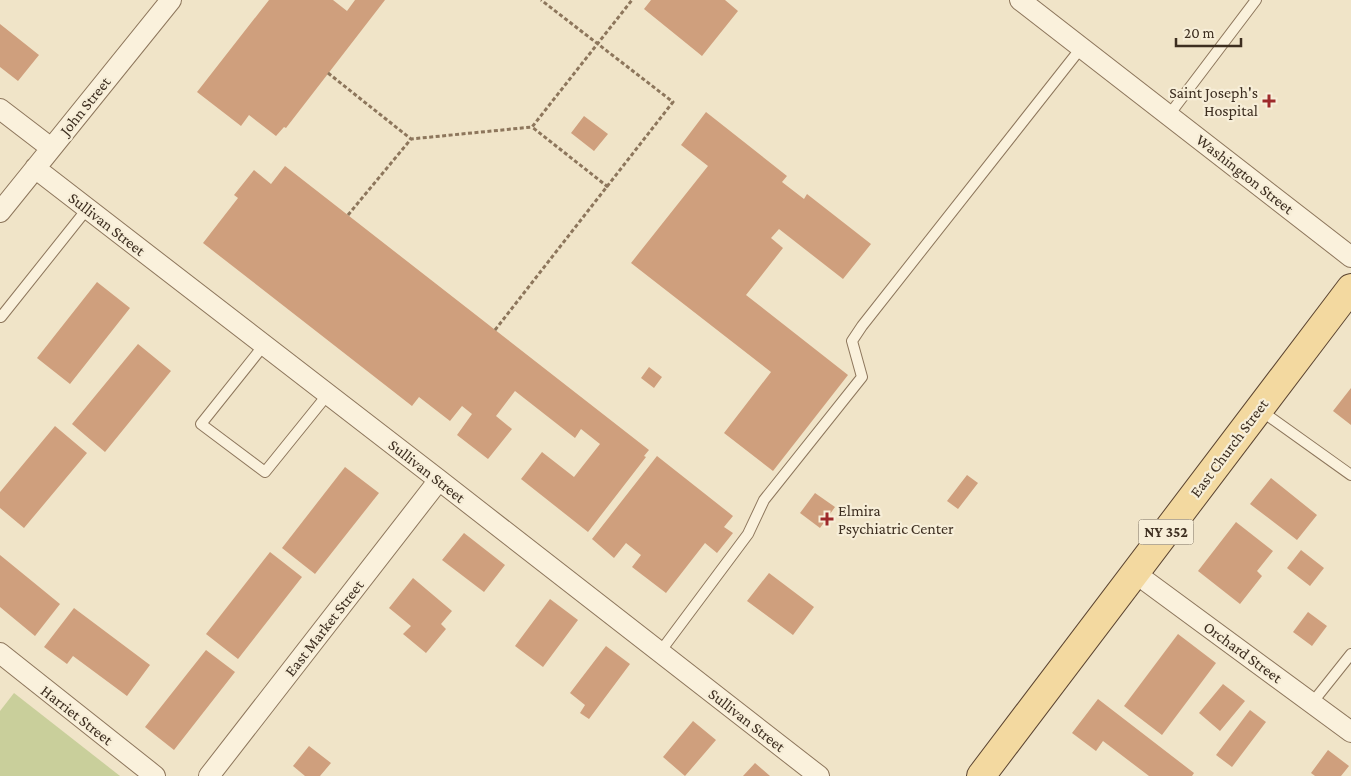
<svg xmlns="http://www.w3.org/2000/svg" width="1351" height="776" font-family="'Crimson Pro',serif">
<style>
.green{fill:#c9cf9b}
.building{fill:#cf9f7d}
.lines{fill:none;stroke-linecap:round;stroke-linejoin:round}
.service-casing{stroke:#8d765c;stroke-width:12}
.minor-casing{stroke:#8d765c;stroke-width:22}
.primary-casing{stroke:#5b4430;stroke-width:30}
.path{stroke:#8d765c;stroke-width:3;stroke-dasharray:4 2.5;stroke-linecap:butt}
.service{stroke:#faf1dc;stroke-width:10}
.minor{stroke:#faf1dc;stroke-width:20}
.primary{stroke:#f3d9a0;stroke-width:28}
.poi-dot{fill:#9e2a2b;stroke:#f7eed8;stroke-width:2}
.labels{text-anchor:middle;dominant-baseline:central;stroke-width:4.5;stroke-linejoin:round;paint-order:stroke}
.shield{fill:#f7eed8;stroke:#756857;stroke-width:1}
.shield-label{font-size:15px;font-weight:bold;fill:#3d2e20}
.poi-label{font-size:16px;fill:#3d2e20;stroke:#f7eed8;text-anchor:end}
.street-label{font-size:16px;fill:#3d2e20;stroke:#f7eed8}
</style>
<rect width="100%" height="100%" fill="#f0e4c8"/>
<path class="green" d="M14,693L120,776H0V711Z"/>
<path class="building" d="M269,0H333L347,11L355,0H385L286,128L284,127L276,136L249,115L241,126L197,92Z
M651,0H725L738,11L702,56L644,9Z
M0,24L39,55L18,81L0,67Z
M706,112L787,176L782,182L804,199L807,194L871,244L843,279L779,229L771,238L783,248L746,295L848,375L773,471L724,433L771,372L631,263L708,166L681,145Z
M584,116L608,134L594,151L571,133Z
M285,166L649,450L644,456L646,457L588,532L521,479L542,452L574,477L600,444L581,429L575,438L515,391L496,416L512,429L488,459L457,435L472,414L462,406L450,421L419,397L412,406L203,243L238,198L234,195L254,170L271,184Z
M97,282L130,308L70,384L37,358Z
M138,344L171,371L105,452L72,424Z
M649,367L662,377L654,388L641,378Z
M1351,388V425L1333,411Z
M55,426L87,453L24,528L0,508V492Z
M657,456L733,516L724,527L733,533L717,553L705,543L666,593L632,567L641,555L626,543L614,558L592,539Z
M345,467L379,493L315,574L282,548Z
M967,475L978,483L958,509L947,501Z
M1271,478L1317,515L1297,540L1250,504Z
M815,493L835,507L820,528L800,513Z
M1236,522L1273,551L1257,571L1262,576L1240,604L1198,571Z
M464,533L505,565L484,592L442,560Z
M1301,550L1324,568L1310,586L1287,568Z
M270,552L302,577L238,659L206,634Z
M0,555L60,604L35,636L0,607Z
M769,573L814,607L793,635L747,601Z
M413,578L452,611L441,624L446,629L426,653L403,634L411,626L389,608Z
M550,599L578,620L543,667L515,646Z
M74,608L150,665L127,696L73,656L67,664L44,647Z
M1308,612L1327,626L1312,646L1293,632Z
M1178,634L1216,663L1162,735L1124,706Z
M606,646L630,664L589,719L580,713L585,705L570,693Z
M206,650L235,672L174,750L145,727Z
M1223,684L1245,701L1220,731L1199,713Z
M1098,699L1194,773L1192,776H1149L1103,741L1096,751L1072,733Z
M1250,710L1266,722L1232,767L1216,755Z
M693,721L716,740L685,776L663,757Z
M309,746L331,763L320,776H305L293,766Z
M1328,750L1349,766L1341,776H1315L1311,773Z
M755,763L770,776H743Z"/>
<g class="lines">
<defs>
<path id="service" d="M1169,115L1256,0
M1,317L87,209
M264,345L201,424L265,472L328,394
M1260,410L1351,475
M660,652L748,534L764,500L862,377L852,341L862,326L1081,48
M1312,703L1351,654"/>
<path id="minor" d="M1020,0L1351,257
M0,109L51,148
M35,168L439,480L819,776
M0,212L171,0
M1135,573L1351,732
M0,653L155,776
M209,776L439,480"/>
<path id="primary" d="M981,776L1351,288"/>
</defs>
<use href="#service" class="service-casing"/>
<use href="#minor" class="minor-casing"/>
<use href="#primary" class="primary-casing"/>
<path class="path" d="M328,73L411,139
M608,187L532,127L632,0
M348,215L411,139L532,127
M495,330L673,102L541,0"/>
<use href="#service" class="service"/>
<use href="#minor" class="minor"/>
<use href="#primary" class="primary"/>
</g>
<g class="poi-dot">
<path d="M1266.5 93.5h5v5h5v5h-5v5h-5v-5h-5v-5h5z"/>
<path d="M824.5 511.5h5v5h5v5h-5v5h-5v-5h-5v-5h5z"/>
</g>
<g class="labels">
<rect class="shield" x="1138.5" y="519.5" width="55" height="25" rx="4"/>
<g class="shield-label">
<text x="1166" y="532">NY 352</text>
</g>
<g class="poi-label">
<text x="1258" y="92">Saint Joseph's<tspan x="1258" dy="18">Hospital</tspan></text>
<text x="838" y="510" text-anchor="start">Elmira<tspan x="838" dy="18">Psychiatric Center</tspan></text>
</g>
<g class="street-label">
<text transform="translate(85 106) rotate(-51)">John Street</text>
<text transform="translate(1245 174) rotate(38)">Washington Street</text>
<text transform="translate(107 224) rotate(38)">Sullivan Street</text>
<text transform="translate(1229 448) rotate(-53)">East Church Street</text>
<text transform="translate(427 471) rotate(38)">Sullivan Street</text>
<text transform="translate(324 628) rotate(-52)">East Market Street</text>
<text transform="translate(1243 652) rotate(36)">Orchard Street</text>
<text transform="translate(77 715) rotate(38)">Harriet Street</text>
<text transform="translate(747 720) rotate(38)">Sullivan Street</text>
</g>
</g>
<path d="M1176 38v8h65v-8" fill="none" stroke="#3d2e20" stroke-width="2.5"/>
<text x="1184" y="38" font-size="15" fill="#3d2e20" stroke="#f7eed8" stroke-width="4" paint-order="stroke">20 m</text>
</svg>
